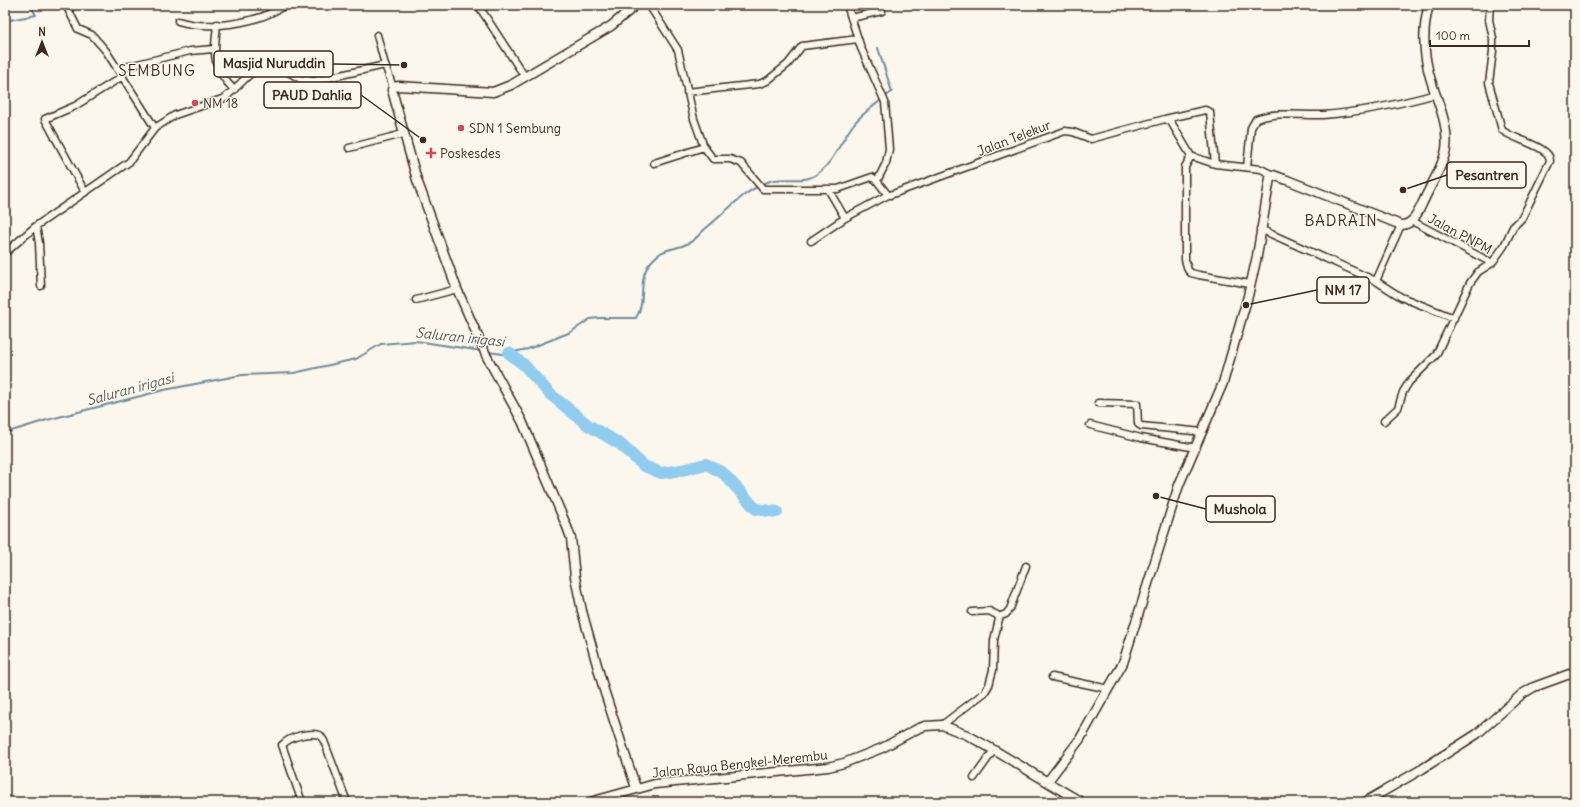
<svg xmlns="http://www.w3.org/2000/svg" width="1580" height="807" font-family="Delius,sans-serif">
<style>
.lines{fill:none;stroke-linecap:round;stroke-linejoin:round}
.stream{stroke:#6e8b9c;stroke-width:2}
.river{stroke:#90cbf0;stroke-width:12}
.street-casing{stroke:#3b2a1e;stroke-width:9}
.secondary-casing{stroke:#3b2a1e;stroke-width:11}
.street{stroke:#fbf7ec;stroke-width:6}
.secondary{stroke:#fbf7ec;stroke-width:8}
.poi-dot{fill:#d1495b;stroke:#fbf7ec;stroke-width:1.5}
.labels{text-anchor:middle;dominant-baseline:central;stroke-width:3;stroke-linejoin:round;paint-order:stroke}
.poi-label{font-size:13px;fill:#3b2a1e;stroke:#fbf7ec;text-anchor:start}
.street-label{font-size:13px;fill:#3b2a1e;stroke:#fbf7ec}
.water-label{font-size:14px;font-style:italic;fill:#545a5d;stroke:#fbf7ec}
.quarter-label{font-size:15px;letter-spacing:1px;fill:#3b2a1e;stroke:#fbf7ec}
.leader{fill:none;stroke:#3b2a1e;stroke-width:1.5}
.callout-dot{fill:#3b2a1e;stroke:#fbf7ec;stroke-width:1.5}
.callout{fill:#fbf7ec;stroke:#3b2a1e;stroke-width:1.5}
.callout-label{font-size:14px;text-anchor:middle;font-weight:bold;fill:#3b2a1e}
</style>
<rect width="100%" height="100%" fill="#fbf7ec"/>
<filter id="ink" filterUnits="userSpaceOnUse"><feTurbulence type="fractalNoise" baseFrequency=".025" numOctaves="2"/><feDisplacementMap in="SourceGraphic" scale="8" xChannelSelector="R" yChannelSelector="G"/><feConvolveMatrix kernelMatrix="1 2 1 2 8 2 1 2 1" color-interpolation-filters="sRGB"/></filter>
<g filter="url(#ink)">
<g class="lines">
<path class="stream" d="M5,23L10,20L36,15L30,5
M878,48L892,92L886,96
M488,352L503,354L528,349L571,332L590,319L599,318H636C647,301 637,279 650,263C665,245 672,252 689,243C695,240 700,234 705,229C726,212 744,190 770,181C785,176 804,184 817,174C834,162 841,141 853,125C860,115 873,107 882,99
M5,433L47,420L164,390L242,375L294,373L356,359L381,344L416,341L482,351"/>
<path class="river" d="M509,353L524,365L550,394L588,425L620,444L644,466L661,473L682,470L706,464L723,473L756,509L777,512"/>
<defs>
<path id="street" d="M66,5L78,29L92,35L106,51L155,128
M478,5L525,77
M649,5L678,50L694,119L704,147L713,159H730L741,163L763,189H838L872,177L877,181L888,195H890L1065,131L1073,132L1091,139L1165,119L1171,122L1191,156L1215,164L1261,169L1273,175
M847,5L861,48L885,102L889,149L886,163L877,181
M851,18L882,11
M178,21C204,29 236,25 261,17C270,14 278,9 286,5
M217,24C214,55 211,66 234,90
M377,35L385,65
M117,69L190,51L214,49
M687,92L759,84L767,81L788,64L802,46L858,39
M1165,119L1205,110L1210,112L1215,164
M349,148L403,134
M1191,156L1185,167V260L1188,270L1191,273L1199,275L1250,284
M654,163L704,147
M1247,167L1251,128L1256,119C1277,111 1301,116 1323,115C1361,112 1400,104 1436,94
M828,189L845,218
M85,192L45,119L75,106L123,76
M1412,221L1492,263
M36,226L39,243L41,286
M1260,229L1376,281L1401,297L1454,318
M811,241L845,218L888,195
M5,253L36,226L129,162L155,128L175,115L225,98L249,75L258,69L268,66H278L300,79L314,81L385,65L393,87
M1376,281L1401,225
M416,300L457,289
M1098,403L1137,404L1138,424L1141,426L1203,432
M1384,421L1398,408L1403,392L1409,382L1436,355L1470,283L1478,272L1492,263L1504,246L1513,227L1522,218L1550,161C1551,146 1513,140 1502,130L1489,83L1493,51V38L1489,20L1490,5
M1090,425L1141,438L1196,448
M998,617L1006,614L1010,609L1026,566
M1052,677L1109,689
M942,725L984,693L989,685L993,670L994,640L999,619L997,615L989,611L972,612
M974,778L994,750
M302,802L282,745C291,736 309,732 320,735L324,741L347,802"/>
<path id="secondary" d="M1048,781L1080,739L1123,663L1179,485L1223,383L1248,296L1257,256L1270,178L1273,175L1287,180L1401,225C1414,225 1419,210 1424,200C1431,184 1443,167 1446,149C1450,122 1433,94 1428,69C1423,48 1423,26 1429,5
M636,788L604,690L582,611L575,577L571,538L567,527L522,421L487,357L457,289L417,180L392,90L393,87L399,86L493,92L511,85L611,26L636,5
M590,802L655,784L828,767L844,763L882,748L917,729L925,726L942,725L967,735L994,750L1081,802
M1365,802L1422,769L1477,734L1522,694L1534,687L1575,672"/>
</defs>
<use href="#street" class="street-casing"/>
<use href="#secondary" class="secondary-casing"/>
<use href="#street" class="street"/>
<use href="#secondary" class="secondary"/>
</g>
</g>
<g class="poi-dot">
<circle cx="195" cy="103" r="4"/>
<circle cx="461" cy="128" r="4"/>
<path d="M429 147h4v4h4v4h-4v4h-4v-4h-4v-4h4z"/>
</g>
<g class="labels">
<g class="poi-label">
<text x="203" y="103">NM 18</text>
<text x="469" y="128">SDN 1 Sembung</text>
<text x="440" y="153">Poskesdes</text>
</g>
<g class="street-label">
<text transform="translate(1014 138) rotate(-21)">Jalan Telekur</text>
<text transform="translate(1460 234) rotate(28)">Jalan PNPM</text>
<text transform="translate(740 764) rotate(-6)">Jalan Raya Bengkel-Merembu</text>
</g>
<g class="water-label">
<text transform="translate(460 337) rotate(6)">Saluran irigasi</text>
<text transform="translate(130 389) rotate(-15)">Saluran irigasi</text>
</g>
<g class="quarter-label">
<text x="157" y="70">SEMBUNG</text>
<text x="1341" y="220">BADRAIN</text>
</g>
</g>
<path class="leader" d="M404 65L333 64M423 140L361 95M1403 190L1447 175M1246 305L1317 290M1156 496L1206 509"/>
<g class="callout-dot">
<circle cx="404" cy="65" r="4"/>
<circle cx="423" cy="140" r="4"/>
<circle cx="1403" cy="190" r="4"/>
<circle cx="1246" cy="305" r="4"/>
<circle cx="1156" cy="496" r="4"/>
</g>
<g class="callout">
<rect x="214" y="51" width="119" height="26" rx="4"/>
<rect x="264" y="82" width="97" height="26" rx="4"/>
<rect x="1447" y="162" width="79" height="26" rx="4"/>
<rect x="1317" y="277" width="52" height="26" rx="4"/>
<rect x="1206" y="496" width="69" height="26" rx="4"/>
</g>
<g class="callout-label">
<text x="274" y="68">Masjid Nuruddin</text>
<text x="312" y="100">PAUD Dahlia</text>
<text x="1487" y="180">Pesantren</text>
<text x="1343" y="295">NM 17</text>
<text x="1240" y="514">Mushola</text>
</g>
<rect width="1580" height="807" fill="none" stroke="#fbf7ec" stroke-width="20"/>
<rect x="10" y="10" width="1560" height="787" fill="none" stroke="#3b2a1e" stroke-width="1.5" filter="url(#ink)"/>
<g transform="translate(42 42)" stroke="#fbf7ec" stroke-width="3" paint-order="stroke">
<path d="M0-3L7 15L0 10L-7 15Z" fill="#3b2a1e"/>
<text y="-6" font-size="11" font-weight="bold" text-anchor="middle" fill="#3b2a1e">N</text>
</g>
<path d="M1430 40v6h99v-6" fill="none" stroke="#3b2a1e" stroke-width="2"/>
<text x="1436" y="40" font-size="12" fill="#3b2a1e" stroke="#fbf7ec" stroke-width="3" paint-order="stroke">100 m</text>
</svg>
